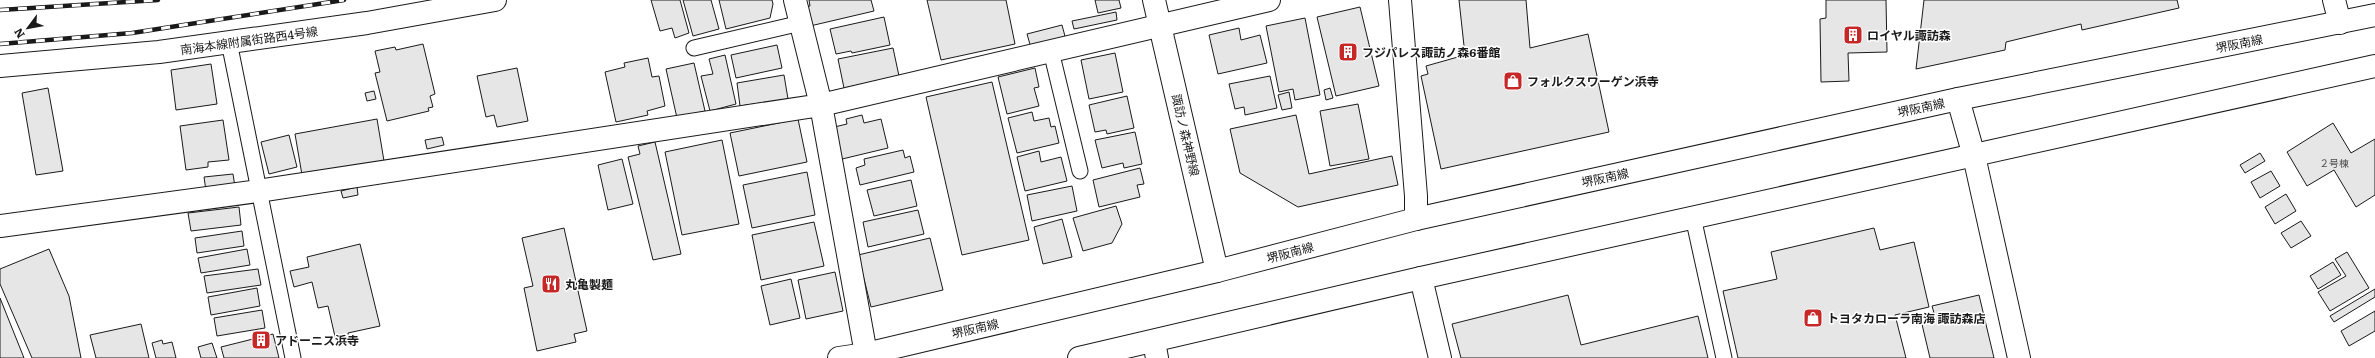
<svg xmlns="http://www.w3.org/2000/svg" width="2375" height="358" font-family="Literata,'Noto Sans JP',serif">
<style>
.building{fill:#e6e6e6;stroke:#1a1a1a}
.lines{fill:none;stroke-linecap:round;stroke-linejoin:round}
.service-casing{stroke:#1a1a1a;stroke-width:17}
.minor-casing{stroke:#1a1a1a;stroke-width:24}
.tertiary-casing{stroke:#1a1a1a;stroke-width:24}
.secondary-casing{stroke:#1a1a1a;stroke-width:24}
.service{stroke:#fff;stroke-width:15}
.minor{stroke:#fff;stroke-width:22}
.tertiary{stroke:#fff;stroke-width:22}
.secondary{stroke:#fff;stroke-width:22}
.rail-casing{stroke:#1a1a1a;stroke-width:4.5}
.rail{stroke:#fff;stroke-width:3;stroke-dasharray:9;stroke-linecap:butt}
.labels{text-anchor:middle;dominant-baseline:central;stroke-width:3;stroke-linejoin:round;paint-order:stroke}
.number-label{font-size:10px;fill:#4d4d4d}
.poi-label{font-size:12px;font-weight:bold;fill:#1a1a1a;stroke:#fff;text-anchor:start}
.street-label{font-size:12px;fill:#1a1a1a;stroke:#fff}
</style>
<rect width="100%" height="100%" fill="#fff"/>
<path class="building" d="M651,0H680L689,33L675,38L672,28L660,31Z
M683,0H711L719,29L693,36Z
M719,0H772L773,4L770,18L726,29Z
M809,0H871L874,11L810,26L805,7L810,6Z
M927,0H1006L1015,44L941,60Z
M1095,0H1119L1121,8L1098,13Z
M1459,0H1526L1530,48L1588,34L1609,132L1441,169L1421,76L1428,74L1426,66L1465,55Z
M1826,0H1886L1887,52L1848,53L1849,81L1821,82L1820,19L1826,18Z
M1924,0H2177L2179,8L2082,30L2081,24L2006,42L2005,50L1916,69Z
M1360,7L1379,86L1336,96L1317,17Z
M1116,12L1117,20L1074,29L1072,21Z
M884,17L890,45L852,53L851,51L836,54L830,29Z
M1305,18L1320,95L1295,100L1293,89L1279,92L1266,26Z
M1062,25L1066,40L1031,48L1027,34Z
M1239,28L1241,40L1260,35L1267,63L1218,74L1209,35Z
M423,44L435,94L430,96L433,107L428,108L429,111L387,121L375,73L380,72L375,51L395,47L396,50Z
M777,45L782,68L736,78L731,55Z
M893,48L899,76L844,88L838,59Z
M1115,53L1123,92L1089,99L1081,60Z
M725,55L736,104L710,111L701,76L713,74L709,59Z
M648,58L652,77L659,76L665,106L647,111L648,115L616,122L605,72L625,67L624,63Z
M694,63L705,111L677,118L666,69Z
M211,64L217,104L176,110L171,70Z
M517,68L528,121L497,127L494,115L486,117L477,76Z
M1035,68L1039,87L1034,88L1039,106L1007,114L998,77Z
M784,75L788,99L740,106L737,83Z
M1270,76L1277,108L1245,115L1244,107L1235,109L1229,84Z
M992,82L1029,240L962,255L926,97Z
M48,88L63,171L36,175L22,93Z
M1330,88L1333,98L1326,100L1324,90Z
M374,91L376,99L367,101L365,93Z
M1289,92L1292,108L1282,110L1278,95Z
M1127,96L1134,128L1107,134L1106,130L1095,132L1089,105Z
M1358,104L1369,159L1330,166L1320,111Z
M1032,112L1034,121L1049,118L1051,127L1055,126L1059,143L1017,153L1008,118Z
M862,115L864,123L881,119L888,148L838,160L830,128L847,124L846,119Z
M1296,115L1309,174L1392,156L1398,185L1298,207L1240,173L1230,129Z
M377,119L384,161L302,175L295,134Z
M798,119L807,162L739,176L730,133Z
M223,120L229,160L208,162V167L186,170L180,126Z
M2333,123L2351,153L2375,139V195L2356,207L2334,170L2307,186L2287,152Z
M1135,132L1142,164L1124,168L1123,163L1102,168L1095,140Z
M289,135L297,167L269,174L261,142Z
M442,137L444,145L427,149L425,140Z
M722,140L739,224L682,235L665,152Z
M655,142L681,254L653,260L628,157L640,154L638,146Z
M903,150L905,158L910,156L914,172L860,185L856,168L865,165L864,159Z
M1039,151L1041,162L1061,157L1067,181L1025,191L1017,157Z
M2260,153L2265,161L2245,173L2240,165Z
M622,159L633,204L608,210L598,165Z
M1140,168L1144,184L1137,185L1140,197L1099,207L1093,180Z
M2271,171L2280,186L2260,198L2251,182Z
M807,172L815,215L752,228L743,185Z
M233,174L235,187L206,191L204,177Z
M911,180L917,206L874,216L867,190Z
M1072,186L1077,211L1032,221L1027,195Z
M357,187L358,195L343,198L341,191Z
M2286,194L2296,211L2275,224L2265,207Z
M1116,206L1122,224L1112,243L1083,251L1073,218Z
M239,207L241,225L191,231L188,213Z
M918,210L924,234L868,247L863,222Z
M1062,219L1072,257L1043,264L1034,227Z
M2301,221L2311,236L2291,248L2281,233Z
M814,222L824,266L761,280L752,235Z
M564,228L587,331L574,334L576,342L537,351L524,288L533,286L522,238Z
M1874,228L1880,250L1914,242L1929,307L1895,315L1906,358H1738L1723,291L1777,279L1771,252Z
M242,231L244,246L197,253L195,238Z
M930,238L943,290L871,307L858,255Z
M360,244L380,326L348,333L349,338L336,341L328,306L318,308L312,282L294,287L290,271L309,267L307,257Z
M49,249L69,296L81,358H32L0,284V269Z
M247,249L250,265L201,273L198,258Z
M2347,252L2369,288L2330,311L2318,292L2346,276L2335,259Z
M2333,262L2341,275L2318,289L2310,276Z
M258,269L261,285L207,293L204,276Z
M835,272L843,311L806,319L798,280Z
M791,279L800,318L770,325L761,286Z
M257,288L260,306L211,315L208,297Z
M2375,289V297L2334,322L2330,316Z
M1568,295L1581,345L1698,316L1708,358H1461L1452,324Z
M1979,295L1994,358H1930L1920,316L1934,313L1932,306Z
M0,298L24,358H0Z
M262,310L265,328L217,336L214,318Z
M2375,311V331L2349,346L2341,331Z
M141,324L149,358H96L90,335Z
M273,334L279,358H224L221,347Z
M162,340L163,344L172,342L176,358H156L152,343Z
M212,343L217,358H201L198,347Z"/>
<g class="lines">
<defs>
<path id="service" d="M229,42L293,358
M694,48L801,23
M1051,51L1080,171
M1693,217L1724,358"/>
<path id="minor" d="M795,0L821,105L866,354
M1400,0L1416,196V219
M2334,0L2340,23
M0,66L159,52L367,23L495,0
M1958,99L1974,156L2019,358
M0,226L258,191L821,105L1269,0
M1421,278L1440,358
M1154,342L1157,358"/>
<path id="tertiary" d="M1154,0L1217,271"/>
<path id="secondary" d="M839,358L866,354L1217,271L1416,219L1958,99L2375,15
M1079,358L1421,278L2375,66"/>
</defs>
<use href="#service" class="service-casing"/>
<use href="#minor" class="minor-casing"/>
<use href="#tertiary" class="tertiary-casing"/>
<use href="#secondary" class="secondary-casing"/>
<use href="#service" class="service"/>
<use href="#minor" class="minor"/>
<use href="#tertiary" class="tertiary"/>
<use href="#secondary" class="secondary"/>
<defs>
<path id="rail" d="M0,10L158,0
M0,44L132,33L344,0"/>
</defs>
<use href="#rail" class="rail-casing"/>
<use href="#rail" class="rail"/>
</g>
<defs>
<symbol id="building-square" viewBox="-11 -11 22 22"><rect x="-9" y="-9" width="18" height="18" rx="4" fill="#c62828" stroke="#fff"/><path d="M-4-6H4V6H1V3H-1V6H-4ZM-2.5-4.3h1.7v1.8h-1.7ZM.8-4.3h1.7v1.8H.8ZM-2.5-1h1.7V.8h-1.7ZM.8-1h1.7V.8H.8Z" fill="#fff"/></symbol>
<symbol id="shop-square" viewBox="-11 -11 22 22"><rect x="-9" y="-9" width="18" height="18" rx="4" fill="#c62828" stroke="#fff"/><path d="M-5-2.5h2.3a2.7 3.5 0 0 1 5.4 0H5L5.5 6h-11ZM-1.5-2.5h3a1.5 2.3 0 0 0-3 0Z" fill="#fff"/></symbol>
<symbol id="restaurant-square" viewBox="-11 -11 22 22"><rect x="-9" y="-9" width="18" height="18" rx="4" fill="#c62828" stroke="#fff"/><path d="M-5-6h1v4h1v-4h1v4h1v-4h1v5L-1.5 .5V6h-2V.5L-5-1ZM5-6V6H3V1.5H1.5Q1.5-4 5-6Z" fill="#fff"/></symbol>
</defs>
<g fill-rule="evenodd">
<use href="#building-square" x="1842" y="24" width="22" height="22"/>
<use href="#building-square" x="1337" y="41" width="22" height="22"/>
<use href="#shop-square" x="1502" y="70" width="22" height="22"/>
<use href="#restaurant-square" x="540" y="273" width="22" height="22"/>
<use href="#shop-square" x="1802" y="307" width="22" height="22"/>
<use href="#building-square" x="250" y="329" width="22" height="22"/>
</g>
<g class="labels">
<g class="number-label">
<text x="2334" y="162">２号棟</text>
</g>
<g class="poi-label">
<text x="1867" y="35">ロイヤル諏訪森</text>
<text x="1362" y="52">フジパレス諏訪ノ森6番館</text>
<text x="1527" y="81">フォルクスワーゲン浜寺</text>
<text x="565" y="284">丸亀製麺</text>
<text x="1827" y="318">トヨタカローラ南海 諏訪森店</text>
<text x="275" y="340">アドーニス浜寺</text>
</g>
<g class="street-label">
<text transform="translate(249 40) rotate(-8)">南海本線附属街路西4号線</text>
<text transform="translate(2239 43) rotate(-11)">堺阪南線</text>
<text transform="translate(1921 107) rotate(-12)">堺阪南線</text>
<text transform="translate(1186 135) rotate(77)">諏訪ノ森神野線</text>
<text transform="translate(1605 177) rotate(-12)">堺阪南線</text>
<text transform="translate(1290 252) rotate(-15)">堺阪南線</text>
<text transform="translate(975 328) rotate(-13)">堺阪南線</text>
</g>
</g>
<g transform="translate(28 28) rotate(238)" stroke="#ffffff" stroke-width="3" paint-order="stroke">
<path d="M0-3L7 15L0 10L-7 15Z" fill="#1a1a1a"/>
<text y="-6" font-size="11" font-weight="bold" text-anchor="middle" fill="#1a1a1a">N</text>
</g>
</svg>
